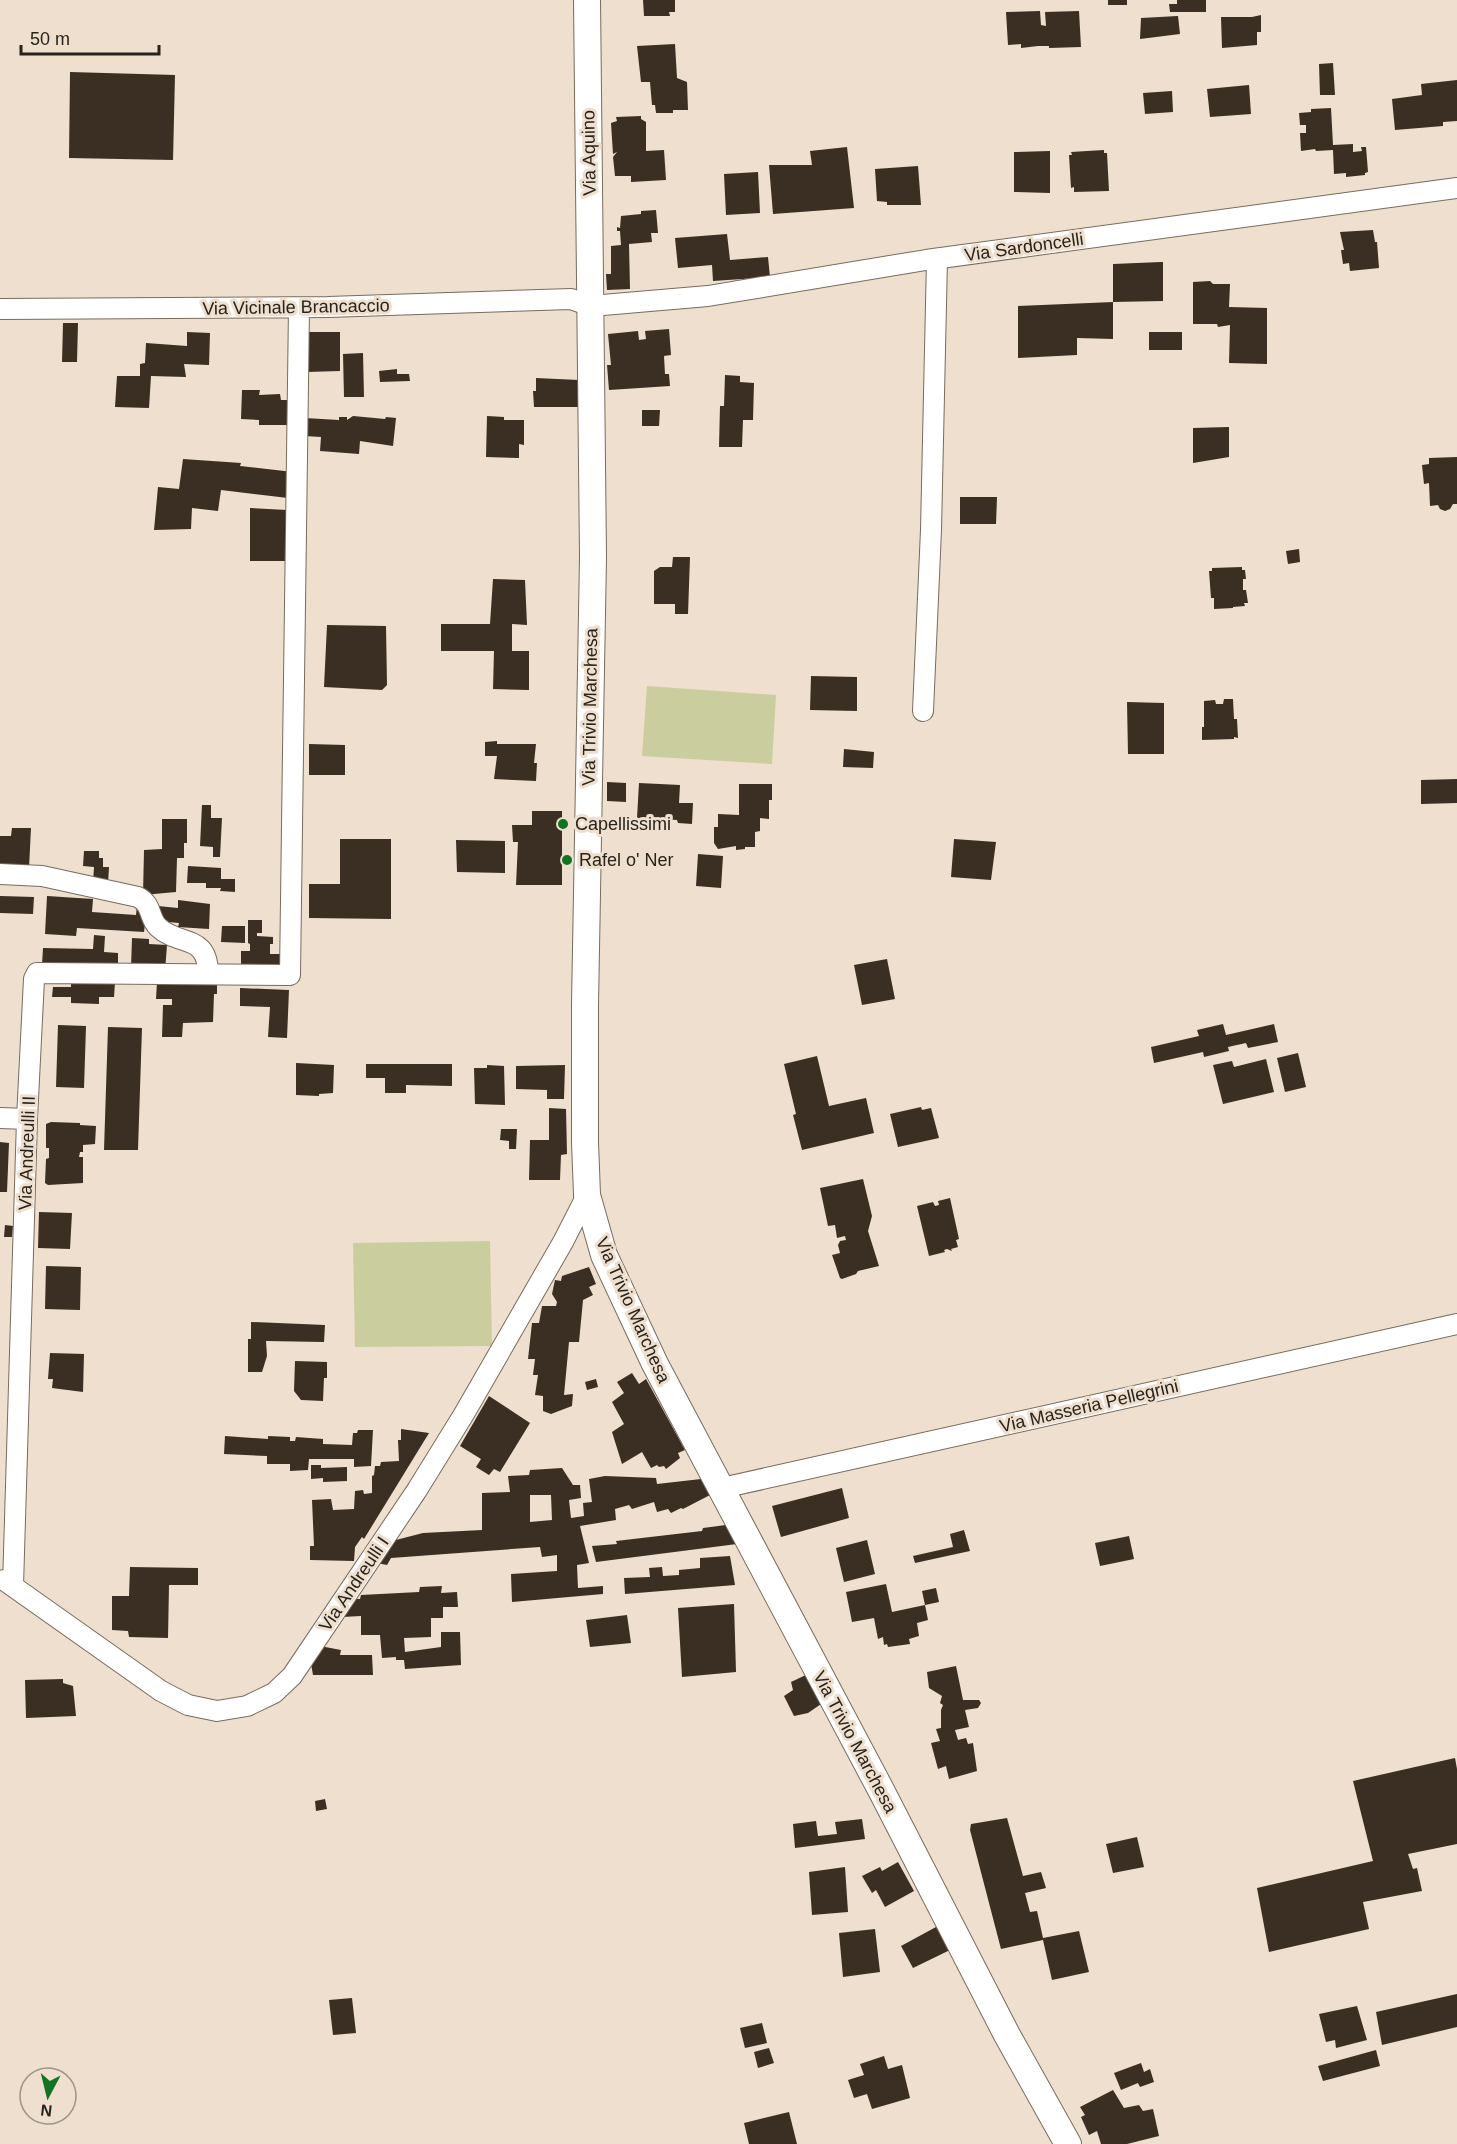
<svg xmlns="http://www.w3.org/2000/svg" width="1457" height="2144" font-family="Arial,sans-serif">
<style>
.green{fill:#cace9f}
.building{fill:#3a2f22;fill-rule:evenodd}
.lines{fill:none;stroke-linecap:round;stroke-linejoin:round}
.minor-casing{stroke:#786c5d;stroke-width:22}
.tertiary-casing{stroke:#786c5d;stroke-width:28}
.minor{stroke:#fff;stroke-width:20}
.tertiary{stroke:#fff;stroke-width:26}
.poi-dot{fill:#117323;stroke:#eedfce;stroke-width:2}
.labels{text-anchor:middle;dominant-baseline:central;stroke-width:6;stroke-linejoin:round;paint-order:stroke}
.street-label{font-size:18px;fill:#28231c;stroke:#eedfce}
.poi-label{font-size:18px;fill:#28231c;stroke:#eedfce;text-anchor:start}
</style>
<rect width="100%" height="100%" fill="#eedfce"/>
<path class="green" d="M647,686L776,695L772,764L642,756Z
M490,1241L492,1346L355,1347L353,1243Z"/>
<path class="building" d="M643,0H675V12H669L670,16H644Z
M1108,0H1127V5H1108Z
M1177,0H1206V12H1170L1169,4H1177Z
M1040,11L1041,25L1046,26L1045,12L1079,11L1081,47L1049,48V46H1038L1021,48V44L1008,45L1006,12Z
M1261,15V32H1257V45L1222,48L1221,17H1252Z
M1178,16L1180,34L1140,39L1141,18Z
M675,44L677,78L687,82L688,110H673V113H656L655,105H652L650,82H641L637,46Z
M1333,63L1335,95H1320L1319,64Z
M70,72L175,75L173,160L69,158Z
M1457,80V121L1443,122V126L1395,130L1392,99L1422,95L1421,84Z
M1249,85L1251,114L1210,117L1207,89Z
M1172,91L1173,112L1145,114L1143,93Z
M1331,108L1333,145L1353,144V152L1362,151L1361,147H1366L1368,172L1365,173V175L1346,177V173L1334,174L1333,150L1316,151L1315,149L1301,151L1300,133H1306V125H1300L1299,113L1311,112V109Z
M641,116V119L646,122V151L664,150L666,180L631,182V176H615L613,157L617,152L613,154L611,123L617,121L616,117Z
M847,147L854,208L773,214L769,165H812L810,151Z
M1104,150V153H1107L1109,191L1074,192V187L1071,188L1069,155H1072L1071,152Z
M1050,151V193L1014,192V152Z
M918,166L921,205H887V202L877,201L875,169Z
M758,172L760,213L726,215L724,174Z
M656,210L658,233H651L652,242L629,244L630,289L607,290L606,274H611V246L621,245L620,231H617V227L620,228L621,216L641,214V211Z
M1373,230L1375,242H1377L1379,268L1350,271L1349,263L1343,264L1341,250H1344L1340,232Z
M727,234L730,260L768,257L770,277L713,281L712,265L678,268L675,238Z
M1161,262H1163V301L1113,302V339L1077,338V355L1018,358V306L1113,302V264Z
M1210,281L1213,284H1230L1229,307L1267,308V364L1229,363L1230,325L1218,327L1217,324H1193V282Z
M63,323H78L77,362H62Z
M669,329L671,355L664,356L665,374H669L670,386L609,390L607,365H611L608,334L638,331L639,340L646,339L645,331Z
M187,332L210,333L209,365L184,364L186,377L151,376L149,408L115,407L117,376H140V364L145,363L146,343L187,346Z
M308,332H340V371L307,372Z
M1149,332H1182V350H1149Z
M363,353L364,397H344L343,354Z
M397,369V374H409L410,381L380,382L379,371Z
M725,375L740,376V382L754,383L753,420H743L742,447H719L720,406H724Z
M536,378L579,380L578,407H534L533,391H536Z
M242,390H260L259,395L280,394L281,400H293L292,425H259V420L241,419Z
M642,410H660L659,426H642Z
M353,416L385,419L386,417L396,418L393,446L360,441L359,454L320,451L321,437L304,436L305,418L339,420V417H347V420Z
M487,416L504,417V420H524V445L519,444V458L486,457Z
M1229,427V457L1193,463V428Z
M1457,457V504H1453L1450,509L1445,511L1440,509L1438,505L1430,506L1429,483L1424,484L1422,465L1429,464V458Z
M183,459L241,463L240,466L293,472L288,498L221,490L218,511L192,508L191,529L154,530L158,487L179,489Z
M960,497H997L996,524H960Z
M250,508L287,510L289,561H250Z
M1299,549L1300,562L1288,564L1286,551Z
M673,557H690L688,614H675V604H654V571L660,567H672Z
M1242,567V570H1245L1246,579H1243V590H1246L1248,603H1244L1245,606L1233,607V608L1214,609V598H1211L1209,571H1212V568Z
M493,579L525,580L527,625L512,624V651H529V690L493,689L494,651H441V624H490Z
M327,625L386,626L387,685L382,690L324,687Z
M811,676L857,677V711L810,710Z
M1224,699H1233L1234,719H1237L1238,738L1234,737V739L1202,740V727H1204V701L1215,700L1216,704H1223Z
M1127,702L1164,703V754H1128Z
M497,741V744H536L534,763H537L536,781L494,779L497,756H485V742Z
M309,744L345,745V775H309Z
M844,749L874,752L873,768L843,767Z
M1457,779V803L1421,804V780Z
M607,782L626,783V802L607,801Z
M639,783L680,785L679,803H693L692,824L678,823L677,820L637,818Z
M739,784H772V800H769V819L760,818V831L755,832V847H745V849L736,850V846L718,849L714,843V827H718V814L739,815Z
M202,805H211V818H222L220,857H213V847L200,846Z
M532,811H562V885H516L518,842H513L512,825H532Z
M162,819H187V843H184V858H177L176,892L143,895L144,850L162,849Z
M12,828H31L29,868L0,867V836H11Z
M340,839H391V919L309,918V884H340Z
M954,839L996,842L991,880L951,877Z
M456,840L505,841V873L457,872Z
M84,851H99V858H103V867H109L108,884L93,883L94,867L83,866Z
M698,854L723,856L721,888L696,886Z
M188,866L221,868V879H235V892L220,891L221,888H206V883H187Z
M0,896L34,897L33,914L0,913Z
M47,896L93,899L92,912L136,915L137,905L147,907L144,932L77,928L76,936L45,934Z
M178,900L210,904L209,929L178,927L179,923L157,921L158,906L178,908Z
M248,920H262V933H257V936L273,937V944H270V954H280V971L241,968V951H250V944L248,943Z
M222,926H245V943L221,942Z
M94,935L105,936L104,952L118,953V967L42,965L43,948L93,949Z
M132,938L149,939V944L167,945L165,971L131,968Z
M887,959L895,999L862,1005L854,965Z
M217,979V994H214L213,1022L183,1023L182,1037H162L163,1005H172V999H156L157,982Z
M71,981L115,982L114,997H99V1004L71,1003V997H52L53,987H71Z
M240,988L289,990L287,1038L268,1037L270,1007L240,1006Z
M1223,1024L1226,1035L1274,1024L1278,1042L1248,1048L1246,1043L1228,1047L1229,1051L1204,1057L1203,1052L1154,1063L1151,1047L1199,1036L1197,1030Z
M58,1025L86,1026L84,1088L56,1087Z
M108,1027L142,1028L138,1150H104Z
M1298,1053L1306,1087L1285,1092L1277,1058Z
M817,1056L829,1106L866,1098L874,1133L802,1150L793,1115L796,1114L784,1064Z
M1266,1059L1274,1092L1223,1104L1213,1065L1232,1061L1234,1067Z
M296,1063L334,1065L333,1093L319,1094V1096L296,1095Z
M366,1064H452V1086L406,1085V1093H385V1078H366Z
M487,1065L504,1066L505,1105L475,1104L474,1068H487Z
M565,1065L564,1099H547V1090L516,1089V1066Z
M921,1107L922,1110L931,1108L939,1138L898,1147L890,1114Z
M549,1108L566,1109L567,1154L561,1155L560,1180H529L530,1140H549Z
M51,1122L80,1123V1125L96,1126L95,1144L83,1145V1152H80L79,1157H83V1183L48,1185L45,1183L46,1159L49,1158V1148H46V1124Z
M501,1129H517L516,1149H509V1141L500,1140Z
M0,1142L9,1143L7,1192H0Z
M863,1179L872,1216L868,1231L879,1266L858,1271L856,1274L842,1279L840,1278L832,1255L840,1253L838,1245L840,1241L846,1240L845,1236L837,1238L835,1225L828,1226L820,1188Z
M950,1198L959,1239L956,1240L958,1247L951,1249L952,1251L947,1249L944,1250L945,1252L929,1256L917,1206L933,1202L935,1206L939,1205L938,1201Z
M39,1212L72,1213L70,1249L38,1248Z
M5,1225L13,1226L12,1237H4Z
M46,1266L81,1267L80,1310L45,1309Z
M589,1267L596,1284L589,1287L593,1295L583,1300L579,1342H569L564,1395L573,1394L572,1406L551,1414L543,1411V1396L535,1395L538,1375H533L535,1359H528L532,1323H539L542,1306H556L557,1302L552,1294L555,1280L561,1281L562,1276Z
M251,1322L325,1325L324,1342L266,1341L267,1356L262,1372H248V1339H251Z
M50,1353L84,1354L83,1392L52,1388L53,1379H48Z
M295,1361L327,1362V1378H324L323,1401L301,1400L294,1391Z
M632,1373L639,1384L646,1379L685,1450L678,1453L680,1458L666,1469L664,1466L659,1467L657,1465L651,1468L642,1452L622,1464L612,1432L624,1424L612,1402L624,1393L617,1382Z
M596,1379L598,1387L587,1390L585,1382Z
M489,1396L530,1423L500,1472L494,1469L489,1475L476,1467L481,1459L460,1446Z
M401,1429L429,1433L364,1539L362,1537L355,1547L354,1561L310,1560V1546H314L312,1500L331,1499L333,1510L354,1509L355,1491L363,1490L364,1494L372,1493V1476L374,1475L375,1466H380L381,1462L399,1461L398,1440H401Z
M358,1430H373L371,1466L354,1467V1459H309L308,1470L290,1471V1464H267V1456L224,1454L225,1436L268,1439V1436L290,1437V1441H295L296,1437L323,1439V1444L352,1445L353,1433H357Z
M311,1465H321V1468L347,1467V1481L323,1482V1478L311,1479Z
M562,1468L573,1485H580L581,1498L569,1500L571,1518L584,1516L583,1503L592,1502L589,1479L605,1476L656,1478L657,1484L701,1479L710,1495L683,1509L681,1508L671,1513L668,1509L657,1512L654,1502L632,1509L629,1505L615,1509L616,1520L580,1526L589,1563L577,1565L578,1588L603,1586V1594L512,1602L511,1574L557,1571V1555L542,1557L540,1547L391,1558L387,1565L377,1563L392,1541L423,1533L482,1530V1493L510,1492L508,1476L529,1475L530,1470ZM530,1495H551L552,1520L530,1522Z
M842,1488L849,1518L781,1537L772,1506Z
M726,1525L737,1544L596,1562L592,1546L617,1544L616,1541L702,1531L703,1528Z
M964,1530L970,1551L915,1563L913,1556L953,1547L950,1534Z
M1129,1536L1134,1559L1100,1566L1095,1543Z
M867,1540L875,1574L844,1582L836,1548Z
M730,1556L735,1585L625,1594L624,1578L650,1577L649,1568L662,1567L663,1576L679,1575V1570L700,1568V1558Z
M130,1567L198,1568V1585H169L168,1638L129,1637L128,1631L112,1630V1596H129Z
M886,1584L892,1612L925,1605L928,1620L917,1623L919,1636L909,1639L910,1644L888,1647L887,1644L884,1645L883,1637L878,1639L874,1618L852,1622L846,1592Z
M442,1586L441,1593L457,1592L458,1607H443V1618H431V1637L404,1638L405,1652L441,1647V1632H460L461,1665L405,1669L404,1660H396V1657L382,1658L380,1635H361V1616L342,1617L353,1599H360L361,1595L419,1592L420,1587Z
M936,1588L939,1602L925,1605L922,1591Z
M734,1604L736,1672L682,1677L678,1608Z
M627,1615L631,1643L590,1647L586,1620Z
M320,1646L341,1650L340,1655H372L373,1675H313L310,1658Z
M956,1666L963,1700H979L981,1703L978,1708L965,1710L969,1727L955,1730L958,1740L966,1738L968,1744L973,1743L977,1771L949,1779L946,1766L938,1769L931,1743L940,1741L936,1729L941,1728V1710L943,1705L940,1703L942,1696L929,1688L927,1672Z
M808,1674L824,1702L808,1713L794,1716L784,1696L793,1690L791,1682Z
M63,1679V1683L73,1686L76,1716L26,1718L25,1680Z
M1455,1758L1457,1769V1844L1408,1854L1413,1869L1417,1868L1422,1891L1363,1902L1369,1929L1269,1952L1257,1888L1373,1861L1353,1781Z
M325,1799L327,1809L316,1811L315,1801Z
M1007,1818L1023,1876L1041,1872L1046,1888L1025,1893L1030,1912L1037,1911L1043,1938L1079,1931L1089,1972L1052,1980L1043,1940L1001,1949L970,1830L971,1824Z
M862,1819L865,1839L795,1848L793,1824L816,1821L818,1836L837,1834L835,1822Z
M1137,1837L1144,1867L1113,1873L1106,1844Z
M898,1862L914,1891L885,1907L876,1890L872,1893L862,1876L880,1867L882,1871Z
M845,1867L848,1912L812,1915L809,1872Z
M936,1927L950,1950L913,1968L901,1946Z
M875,1929L880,1972L843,1977L839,1933Z
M1457,1994V2027L1382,2045L1376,2012Z
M352,1998L356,2033L333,2035L329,2000Z
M1357,2006L1367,2040L1336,2048L1335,2040L1326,2042L1319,2014Z
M762,2023L767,2043L745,2048L740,2028Z
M769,2048L774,2063L758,2068L754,2052Z
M1376,2050L1380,2066L1323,2081L1318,2066Z
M884,2056L888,2069L902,2065L910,2098L872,2109L867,2094L854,2098L848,2080L864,2075L860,2064Z
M1141,2063L1144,2072L1150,2069L1154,2082L1140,2087L1138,2083L1121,2090L1114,2073Z
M1113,2090L1124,2108L1139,2105L1143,2111L1153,2109L1159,2136L1127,2144H1101L1097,2131L1089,2135L1081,2117L1085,2115L1080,2107Z
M789,2112L797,2144H749L744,2123Z"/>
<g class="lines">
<defs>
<path id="minor" d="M0,309L328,307L571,299L591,306L708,296L926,260L1457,188
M923,711L931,530L937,259
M0,874L42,876L138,897C153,905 148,917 158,927C179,947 208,933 208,974
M0,1118L27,1119
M722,1488L1457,1324
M4,1580L161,1691L188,1705L217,1711L247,1706L274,1693L292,1676L417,1490L464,1414L563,1242L587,1195
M13,1586L27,1119L34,979L37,973L290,975L299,308"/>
<path id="tertiary" d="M587,0L593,557L585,1005V1142L587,1195L604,1255L655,1364L881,1790L1007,2035L1068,2144"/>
</defs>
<use href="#minor" class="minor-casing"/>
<use href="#tertiary" class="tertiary-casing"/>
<use href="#minor" class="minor"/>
<use href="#tertiary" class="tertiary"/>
</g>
<g class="poi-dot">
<circle cx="563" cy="824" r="6"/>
<circle cx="567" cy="860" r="6"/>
</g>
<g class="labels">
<g class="street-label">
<text transform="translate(589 153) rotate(-91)">Via Aquino</text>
<text transform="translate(1024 247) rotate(-8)">Via Sardoncelli</text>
<text transform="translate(296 307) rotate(-1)">Via Vicinale Brancaccio</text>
<text transform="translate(590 707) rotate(-89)">Via Trivio Marchesa</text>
<text transform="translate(27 1153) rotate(-88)">Via Andreulli II</text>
<text transform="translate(633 1310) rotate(66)">Via Trivio Marchesa</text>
<text transform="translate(1089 1406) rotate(-13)">Via Masseria Pellegrini</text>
<text transform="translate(354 1584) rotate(-56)">Via Andreulli I</text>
<text transform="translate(855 1742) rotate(62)">Via Trivio Marchesa</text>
</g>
<g class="poi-label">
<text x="575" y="824">Capellissimi</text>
<text x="579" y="860">Rafel o' Ner</text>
</g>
</g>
<g transform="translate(48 2096) rotate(187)"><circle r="28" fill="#eedfce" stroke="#9f9487" stroke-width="1.5"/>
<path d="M0-4.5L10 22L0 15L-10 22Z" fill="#117323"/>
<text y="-9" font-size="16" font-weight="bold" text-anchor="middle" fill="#28231c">N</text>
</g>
<path d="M21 45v9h138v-9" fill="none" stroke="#28231c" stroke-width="3"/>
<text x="30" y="45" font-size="18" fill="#28231c" stroke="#eedfce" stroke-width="4.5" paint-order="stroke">50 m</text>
</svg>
